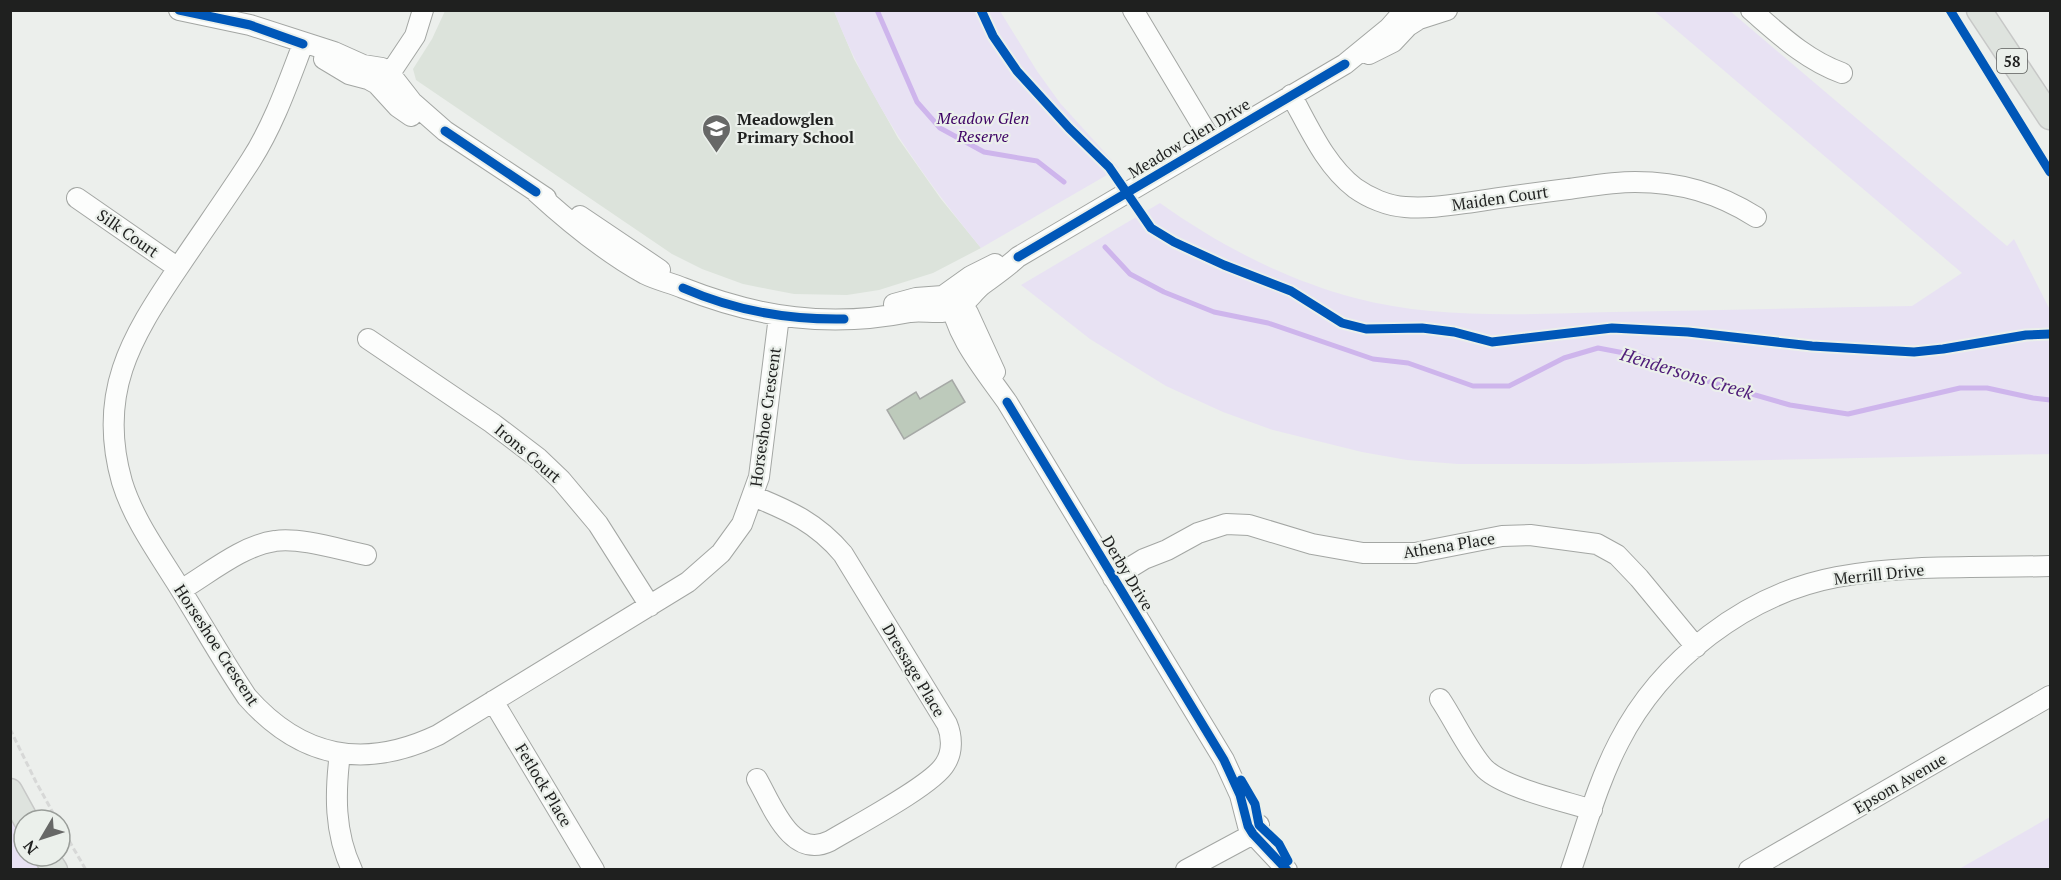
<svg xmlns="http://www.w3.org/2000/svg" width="2061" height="880" font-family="'PT Serif',serif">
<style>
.built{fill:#dce3db}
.green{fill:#e8e2f3}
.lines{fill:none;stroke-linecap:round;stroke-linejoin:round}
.stream{stroke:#ceb5ec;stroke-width:5}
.building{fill:#bdcabb;stroke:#a6a9a6;stroke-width:1.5}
.minor-casing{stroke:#a3a6a3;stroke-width:22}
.major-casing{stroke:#c7c8c7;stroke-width:27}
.path{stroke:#d7d8d7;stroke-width:3;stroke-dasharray:6 3;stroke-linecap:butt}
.minor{stroke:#fcfdfc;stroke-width:20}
.major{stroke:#dee3de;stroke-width:24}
.cycleway-casing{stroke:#ebf0eb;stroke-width:13}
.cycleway{stroke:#0057b8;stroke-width:9}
.labels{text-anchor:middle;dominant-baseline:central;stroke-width:4.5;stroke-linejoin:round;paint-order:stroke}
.shield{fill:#ebf0eb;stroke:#5c5e5c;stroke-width:1.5}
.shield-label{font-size:15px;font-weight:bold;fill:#1f201f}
.park-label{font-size:16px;font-style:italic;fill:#3e0365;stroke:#ebf0eb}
.poi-label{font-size:16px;font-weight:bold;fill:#1f201f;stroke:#ebf0eb;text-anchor:start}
.street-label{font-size:16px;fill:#1f201f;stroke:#ebf0eb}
.water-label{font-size:18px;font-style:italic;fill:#4f1d79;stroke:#ebf0eb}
</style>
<rect width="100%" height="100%" fill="#ecefec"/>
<path class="built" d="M445,11H834L854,59L898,138L941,199L981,248L933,273L879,290L847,295L794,294L768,289L743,284L702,269L672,254L416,80L413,69L432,39Z"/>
<path class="green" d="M834,11H1000L1037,71L1060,103L1119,168L981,248C920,173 869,101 834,11Z
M1654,11H1730L2007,246L2014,239L2050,310V454L1583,464H1458L1407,460L1362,452L1273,430L1223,412L1166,386L1090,339L1021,285L1160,203C1219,245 1284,279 1355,298C1438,320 1528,314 1613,312C1713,310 1812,308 1912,306L1962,273Z
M10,817L24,829V856H41L50,869H11Z
M2050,817V869H1959Z"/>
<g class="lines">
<path class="stream" d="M877,10L917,102L940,128L984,152L1037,161L1064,182
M1105,247L1130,274L1164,292L1214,312L1268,323L1373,359L1408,363L1473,386H1509L1564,358L1598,348L1640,356L1710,382L1790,405L1848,414L1960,388H1987L2033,398L2050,400"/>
</g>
<path class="building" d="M952,380L965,402L904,439L887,410L916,392L920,399Z"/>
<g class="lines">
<defs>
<path id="minor" d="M179,10L250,25L334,52L363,65L382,68L391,75L412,102L445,131L546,198
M1133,10L1212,142
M1751,10C1780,35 1806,60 1842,73
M303,44C288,83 274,124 251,160C228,196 202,232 178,268C130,339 97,394 122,482C133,518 156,550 176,582C200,620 222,660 247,697C301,758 364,770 438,735L688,582L721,553L742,524L759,477L779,316
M1369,54L1393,42L1408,26L1419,19L1447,10
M324,59L349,74L368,79L377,84L398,107L411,116
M380,81L393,69L415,36L423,10
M1291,95C1309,127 1325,165 1355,188C1369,198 1388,206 1405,207C1428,209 1451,205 1473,202C1505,197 1536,193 1568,189C1590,186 1613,182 1635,182C1680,182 1718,193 1756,217
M536,192C570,223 605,252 645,274C657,280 671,283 683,288C759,318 830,328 910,312C924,310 942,315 955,309C967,304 972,293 982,285C994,276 1006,268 1018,257L1345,64L1389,28L1405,10
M77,198L178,268
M580,216L660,270
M949,294C955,336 983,368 1007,402L1224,760L1240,795L1248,826L1253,834L1287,870
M953,297L963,305L968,313L995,372
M894,304L916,298L943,296L971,276L995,264
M368,339L492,423L538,458L561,480L598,524L650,606
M753,496C790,511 817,523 843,554L947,724C952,736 953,752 945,764C933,785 855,826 830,841C791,860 772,805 757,779
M1113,578L1144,559L1167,550L1198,533L1226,524L1249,525L1312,544L1363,553H1415L1502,536L1530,535L1597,544L1617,555L1639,578L1696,647
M181,590C208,574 243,545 275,541C300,537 341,550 366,555
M1440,699C1453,718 1470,754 1485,769C1505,788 1564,801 1592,810
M493,701L594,870
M340,753C335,793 334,832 352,870
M1186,870L1253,834L1259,825
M1571,870C1586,827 1598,782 1619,742C1661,660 1746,594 1837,577C1906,564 1981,568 2050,566
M1749,870L2050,696"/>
<path id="major" d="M1979,10L2050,117
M10,791L26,820
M46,856L55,870"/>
</defs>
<use href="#minor" class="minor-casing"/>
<use href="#major" class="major-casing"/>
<path class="path" d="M10,729L36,782L57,820
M60,825L86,870"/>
<use href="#minor" class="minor"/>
<use href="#major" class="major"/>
<defs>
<path id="cycleway" d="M179,10L250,25L303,44
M981,10L993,36L1017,71L1069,128L1109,167L1151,228L1174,242L1224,265L1291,291L1342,323L1366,329L1422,328L1454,332L1492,342L1612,328L1688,332L1812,346L1914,352L1943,349L2026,335L2050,334
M1950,10L2050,172
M445,131L536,192
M1018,257L1345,64
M683,288C735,311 787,320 844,319
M1007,402L1224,760L1240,795L1248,826L1253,834L1287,870
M1241,780L1255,804L1259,825L1279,844L1288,861"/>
</defs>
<use href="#cycleway" class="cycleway-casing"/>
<use href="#cycleway" class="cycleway"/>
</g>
<defs>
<symbol id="school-pin" viewBox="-11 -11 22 30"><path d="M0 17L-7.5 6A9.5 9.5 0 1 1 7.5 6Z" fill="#676867" stroke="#ebf0eb"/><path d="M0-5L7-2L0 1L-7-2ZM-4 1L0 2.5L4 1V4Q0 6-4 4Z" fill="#fff"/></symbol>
</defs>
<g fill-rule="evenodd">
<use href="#school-pin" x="700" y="112" width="33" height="45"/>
</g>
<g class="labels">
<rect class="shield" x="1997" y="49" width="30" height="24" rx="4.5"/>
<g class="shield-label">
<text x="2012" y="61">58</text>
</g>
<g class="park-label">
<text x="983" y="118">Meadow Glen<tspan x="983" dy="18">Reserve</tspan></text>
</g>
<g class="poi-label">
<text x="737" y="119">Meadowglen<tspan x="737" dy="18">Primary School</tspan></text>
</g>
<g class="street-label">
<text transform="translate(1189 138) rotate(-31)">Meadow Glen Drive</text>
<text transform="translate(1500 198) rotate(-8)">Maiden Court</text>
<text transform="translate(128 233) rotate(35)">Silk Court</text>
<text transform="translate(765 417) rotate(-82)">Horseshoe Crescent</text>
<text transform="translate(528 453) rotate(40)">Irons Court</text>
<text transform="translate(1449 545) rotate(-9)">Athena Place</text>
<text transform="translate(1128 573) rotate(59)">Derby Drive</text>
<text transform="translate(1879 574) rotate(-6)">Merrill Drive</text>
<text transform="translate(217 645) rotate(57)">Horseshoe Crescent</text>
<text transform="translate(914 670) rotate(59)">Dressage Place</text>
<text transform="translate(1900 783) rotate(-30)">Epsom Avenue</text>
<text transform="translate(544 785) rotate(59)">Fetlock Place</text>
</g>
<g class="water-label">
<text transform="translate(1687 373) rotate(17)">Hendersons Creek</text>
</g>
</g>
<rect width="2061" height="880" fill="none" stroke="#1f201f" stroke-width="24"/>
<g transform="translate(42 838) rotate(231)"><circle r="28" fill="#ebf0eb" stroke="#999d99" stroke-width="1.5"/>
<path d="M0-4.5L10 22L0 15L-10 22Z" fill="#676867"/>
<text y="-9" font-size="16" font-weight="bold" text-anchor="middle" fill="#1f201f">N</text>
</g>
</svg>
